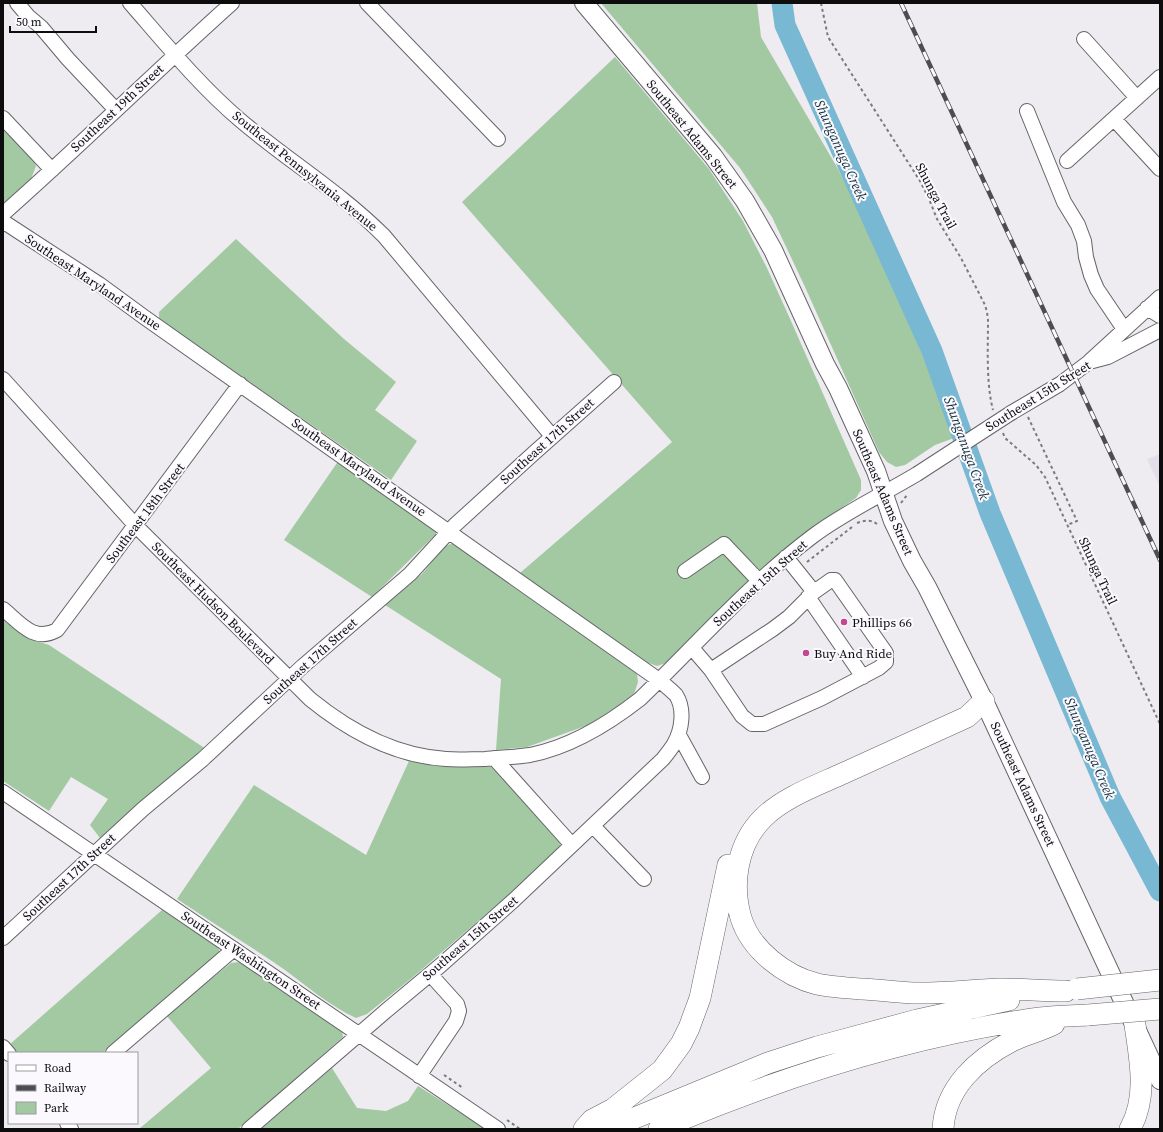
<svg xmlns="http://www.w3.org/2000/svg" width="1163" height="1132" font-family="'Source Serif 4',serif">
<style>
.built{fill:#e3deea}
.green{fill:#a2c9a2}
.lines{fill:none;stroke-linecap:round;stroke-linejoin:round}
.river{stroke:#78b8d2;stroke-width:21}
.minor-casing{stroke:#666469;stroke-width:16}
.major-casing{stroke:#666469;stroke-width:20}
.highway-casing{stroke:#666469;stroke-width:22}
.path{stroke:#7c7a7e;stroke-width:2;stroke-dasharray:3 3;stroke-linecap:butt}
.minor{stroke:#fff;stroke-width:14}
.major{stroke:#fff;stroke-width:18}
.highway{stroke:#fff;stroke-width:21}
.rail-casing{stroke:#4d4d4f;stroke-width:4.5}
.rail{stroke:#fbf9fe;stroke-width:3;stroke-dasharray:9;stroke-linecap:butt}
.minor-bridge-casing{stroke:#666469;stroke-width:16;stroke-linecap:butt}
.highway-bridge-casing{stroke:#666469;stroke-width:22;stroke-linecap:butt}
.minor-bridge{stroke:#fff;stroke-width:14}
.highway-bridge{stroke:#fff;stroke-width:21}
.poi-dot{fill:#c54692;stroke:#fbf9fe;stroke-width:1.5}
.labels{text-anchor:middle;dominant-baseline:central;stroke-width:4;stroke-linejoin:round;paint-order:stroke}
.street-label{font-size:13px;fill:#0d0d0e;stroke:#fbf9fe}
.poi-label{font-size:13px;fill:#0d0d0e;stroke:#fbf9fe;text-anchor:start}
.water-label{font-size:14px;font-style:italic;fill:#102f3b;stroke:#fbf9fe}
</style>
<rect width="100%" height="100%" fill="#eeebf1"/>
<path class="built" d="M1160,454V487L1147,459Z"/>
<path class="green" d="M601,3H757L761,37L838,169L869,229L934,382L954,438L935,445L905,465L896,467L887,462L879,452L805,287L772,217L740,168Z
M615,57L709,169L743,221L767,268L791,321L861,480V490L856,498L800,536L750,580L666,663L657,666L646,662L520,573L672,442L462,202Z
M3,127L32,157L36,166L31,179L3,206Z
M236,239L344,339L396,382L375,410L417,441L391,480L159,319V312Z
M339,460L436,528V534L372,597L284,540Z
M454,543H466L637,674L638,682L634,694L621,704L588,725L527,747L496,750L501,679L385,605L422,574L445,546Z
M3,620C19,632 29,639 49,645L206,749L100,838L90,825L108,799L71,777L49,811L3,781Z
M409,761L438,766L495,767L561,843L558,852L413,977L367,1014L356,1018C330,1006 308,987 285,970C250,946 213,923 177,899L254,785L366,855Z
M162,910L218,947L220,953L214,962L103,1053H15L9,1045Z
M239,962L342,1030L343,1037L238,1129H139L211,1068L166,1015L231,963Z
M332,1068L357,1108L386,1111L408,1101L418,1086L486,1129H261Z"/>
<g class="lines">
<path class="river" d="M782,3L785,25L932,351L990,513L1110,797L1160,891"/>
<defs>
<path id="minor" d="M17,3L28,16L41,27L68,59L116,110
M130,3C165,43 199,85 240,120C287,160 340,192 384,236L552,436
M367,3L498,139
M1084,39L1137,98
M1027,111L1064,202L1078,225L1084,241L1086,257L1091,275L1097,289L1124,329
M3,118L52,170
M1114,119L1160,169
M1067,161L1160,77
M3,214C81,145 155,72 232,3
M3,224H7L99,284L144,317L659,680C665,685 671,690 676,695C685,709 682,730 674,744C671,749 667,754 663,759L514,900L441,965L387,1010L249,1129
M1147,308L1160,316
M1090,361L1160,297
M3,379L136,526L310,699C348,730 395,756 446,759C459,760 472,759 485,759C500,758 516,757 530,755C571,747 608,724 640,699C697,644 749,584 813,536C845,512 882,495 917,474
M1011,413L1060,384L1089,362L1108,357L1160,330
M786,557L814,592L789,617L773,629L711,670L742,716L752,724H764L822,698L879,668L886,662V653L835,580H831L814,592
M685,571L724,544L759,581
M808,597L863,677
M3,609C20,623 34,643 57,630L240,384
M692,648L711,670
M679,735L702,777
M494,758L572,845
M3,792L498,1129
M593,826L644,879
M3,938L143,809L203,759L303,666L410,574L455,525L534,453L614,382
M3,1047L9,1054
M113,1053L234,949
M419,1076L456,1021L459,1011L457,1004L430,974
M67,1123L71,1129"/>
<path id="major" d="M584,3L713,156L745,201L773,250L825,364L838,388L876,471L893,521L912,561L927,587L984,701L1160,1080"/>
<path id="highway" d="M984,701L967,717C926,736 885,754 844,773C818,785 784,797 763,818C737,844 731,884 741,918C751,950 785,976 817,984C831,987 847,988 862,989C879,990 896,992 913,993C942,994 971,990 1000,989C1022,989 1044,991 1066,991
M584,1129L592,1120L613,1109L662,1070L681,1044L689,1028L700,998L728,865
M608,1129L768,1063L817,1047L917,1020L1009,1000
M659,1129C781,1077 908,1036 1040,1018C1056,1016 1072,1016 1088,1015
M943,1129C945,1088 977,1059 1012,1041C1025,1034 1041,1031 1054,1024
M1130,1129C1148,1097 1140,1060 1135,1025"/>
</defs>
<use href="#minor" class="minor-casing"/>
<use href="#major" class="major-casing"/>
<use href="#highway" class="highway-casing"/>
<path class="path" d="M821,3L828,37L920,181L929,199L937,219L961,258L985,305L987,312L988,320C988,349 986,383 993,410
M1028,417L1077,521L1067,525
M1003,433L1005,438L1036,465L1045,477L1160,724
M901,503L907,495
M857,523C865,520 873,519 879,526
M807,562L852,527
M444,1075L463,1088
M507,1120L520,1129"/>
<use href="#minor" class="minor"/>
<use href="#major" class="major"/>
<use href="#highway" class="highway"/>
<defs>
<path id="rail" d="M901,3L1160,560"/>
</defs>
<use href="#rail" class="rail-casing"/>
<use href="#rail" class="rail"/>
<defs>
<path id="minor-bridge" d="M917,474L1011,413"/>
<path id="highway-bridge" d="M1077,989L1160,980
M1088,1015L1160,1009"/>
</defs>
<use href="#minor-bridge" class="minor-bridge-casing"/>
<use href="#highway-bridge" class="highway-bridge-casing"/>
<use href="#minor-bridge" class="minor-bridge"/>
<use href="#highway-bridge" class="highway-bridge"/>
</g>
<g class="poi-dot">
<circle cx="844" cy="622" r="4"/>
<circle cx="806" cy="653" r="4"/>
</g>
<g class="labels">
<g class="street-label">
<text transform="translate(117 108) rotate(-43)">Southeast 19th Street</text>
<text transform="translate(692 134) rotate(51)">Southeast Adams Street</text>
<text transform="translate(305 171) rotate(39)">Southeast Pennsylvania Avenue</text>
<text transform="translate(936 196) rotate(62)">Shunga Trail</text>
<text transform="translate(93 282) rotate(34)">Southeast Maryland Avenue</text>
<text transform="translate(1038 396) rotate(-32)">Southeast 15th Street</text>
<text transform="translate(547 441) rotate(-42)">Southeast 17th Street</text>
<text transform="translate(359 467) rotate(35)">Southeast Maryland Avenue</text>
<text transform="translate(883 492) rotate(67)">Southeast Adams Street</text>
<text transform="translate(145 513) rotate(-53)">Southeast 18th Street</text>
<text transform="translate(1098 571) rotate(65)">Shunga Trail</text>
<text transform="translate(760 583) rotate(-42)">Southeast 15th Street</text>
<text transform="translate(213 603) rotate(45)">Southeast Hudson Boulevard</text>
<text transform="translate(310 661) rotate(-42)">Southeast 17th Street</text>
<text transform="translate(1023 784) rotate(65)">Southeast Adams Street</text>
<text transform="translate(69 877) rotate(-43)">Southeast 17th Street</text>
<text transform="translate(470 938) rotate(-41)">Southeast 15th Street</text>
<text transform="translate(251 960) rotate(34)">Southeast Washington Street</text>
</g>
<g class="poi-label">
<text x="852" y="622">Phillips 66</text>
<text x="814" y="653">Buy And Ride</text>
</g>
<g class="water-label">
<text transform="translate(841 150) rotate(66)">Shunganuga Creek</text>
<text transform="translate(967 448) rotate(70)">Shunganuga Creek</text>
<text transform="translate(1090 748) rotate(67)">Shunganuga Creek</text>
</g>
</g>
<rect width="1163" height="1132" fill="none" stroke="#0d0d0e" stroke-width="8"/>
<rect x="8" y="1052" width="130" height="72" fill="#fbf9fe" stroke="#9c9b9e"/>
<rect x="16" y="1065" width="20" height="6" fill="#ffffff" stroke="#9c9b9e"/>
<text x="44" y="1072" font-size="12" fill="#0d0d0e">Road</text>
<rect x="16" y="1085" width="20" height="6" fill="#4d4d4f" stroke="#9c9b9e"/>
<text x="44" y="1092" font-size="12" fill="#0d0d0e">Railway</text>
<rect x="16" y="1102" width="20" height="12" fill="#a2c9a2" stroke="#9c9b9e"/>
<text x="44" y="1112" font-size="12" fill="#0d0d0e">Park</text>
<path d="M10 26v6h86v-6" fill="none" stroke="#0d0d0e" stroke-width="2"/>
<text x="16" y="26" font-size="12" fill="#0d0d0e" stroke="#fbf9fe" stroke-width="3" paint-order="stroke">50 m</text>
</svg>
